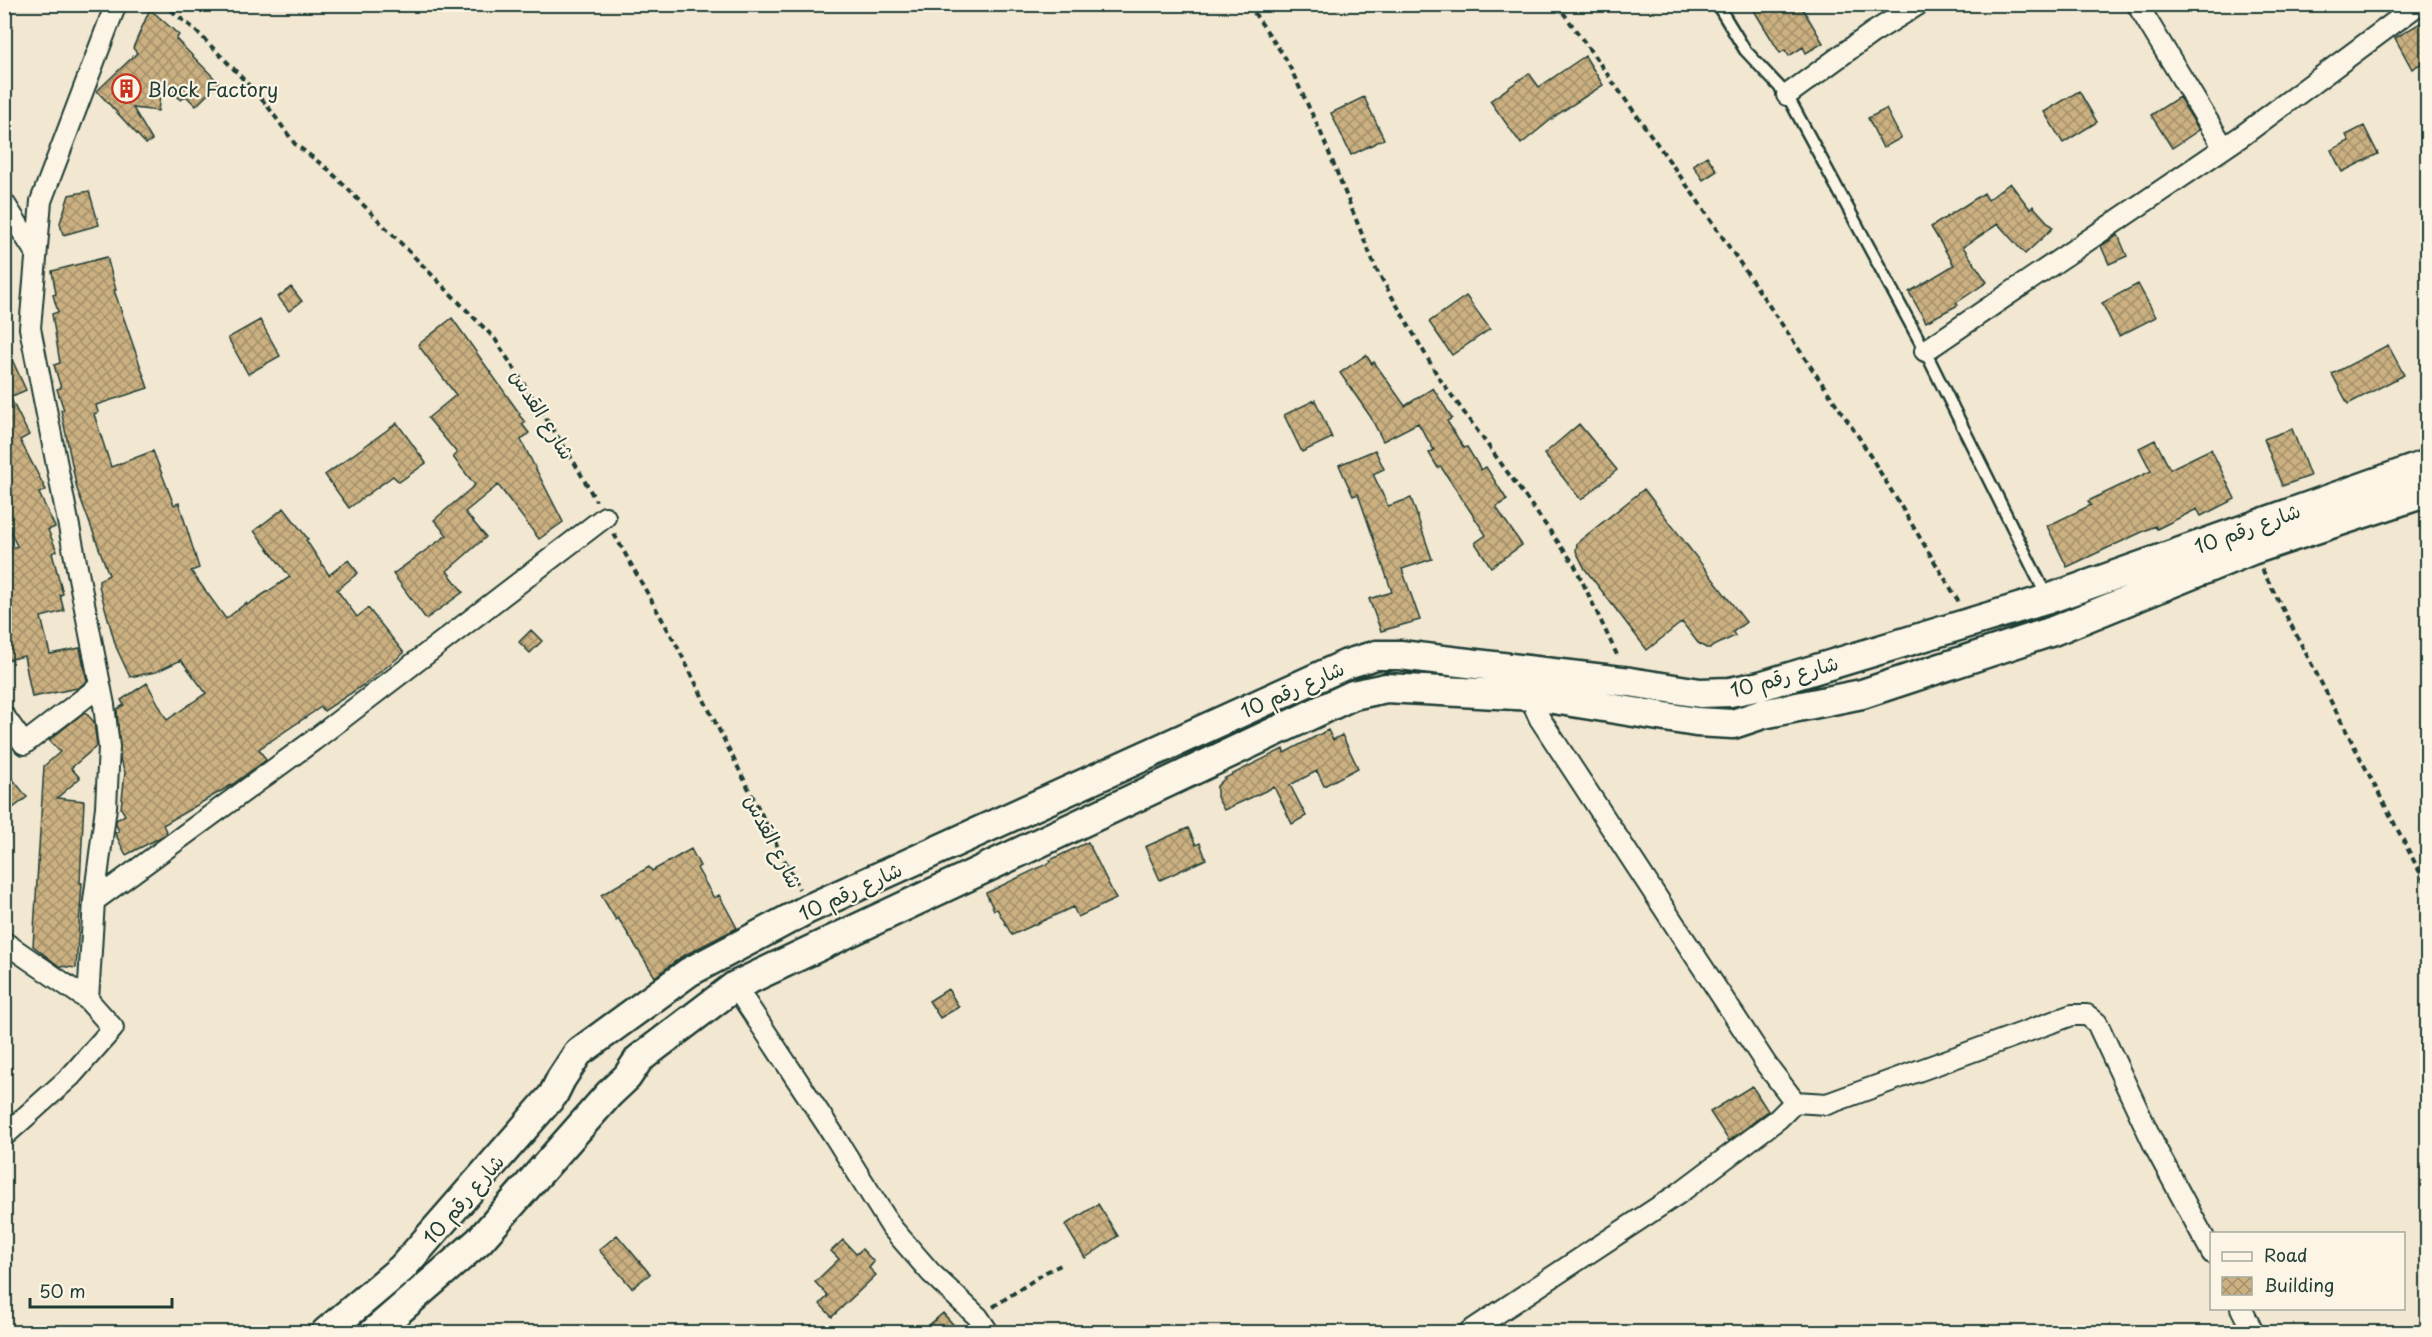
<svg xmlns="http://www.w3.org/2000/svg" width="2432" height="1337" font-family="'Playpen Sans','Playpen Sans Arabic',sans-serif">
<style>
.building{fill:url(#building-cross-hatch);stroke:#1f3d34;stroke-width:1.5}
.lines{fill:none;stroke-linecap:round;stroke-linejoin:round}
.lane-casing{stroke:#1f3d34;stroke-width:15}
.street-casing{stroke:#1f3d34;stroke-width:24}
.secondary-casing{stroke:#1f3d34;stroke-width:33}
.path{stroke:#1f3d34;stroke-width:4;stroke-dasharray:6 4.5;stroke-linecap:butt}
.lane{stroke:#fcf5e5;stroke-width:10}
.street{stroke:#fcf5e5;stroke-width:20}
.secondary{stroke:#fcf5e5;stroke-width:28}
.labels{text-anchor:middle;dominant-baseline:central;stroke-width:4.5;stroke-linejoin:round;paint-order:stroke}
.poi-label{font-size:20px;fill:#1f3d34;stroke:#fcf5e5;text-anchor:start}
.street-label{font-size:20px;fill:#1f3d34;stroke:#fcf5e5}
</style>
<defs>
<pattern id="building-cross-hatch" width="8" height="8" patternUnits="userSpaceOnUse" patternTransform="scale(1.5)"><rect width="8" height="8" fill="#cbb081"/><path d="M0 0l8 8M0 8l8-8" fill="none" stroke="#a4906a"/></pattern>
</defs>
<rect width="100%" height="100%" fill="#f2e7d1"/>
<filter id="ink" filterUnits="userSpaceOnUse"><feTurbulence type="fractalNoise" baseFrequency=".0167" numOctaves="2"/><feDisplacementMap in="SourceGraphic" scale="12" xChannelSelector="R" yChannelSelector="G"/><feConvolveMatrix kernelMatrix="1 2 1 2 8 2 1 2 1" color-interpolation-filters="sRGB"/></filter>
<g filter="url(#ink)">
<path class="building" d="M1750,4H1800L1823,43L1806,53L1803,47L1789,56L1785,50L1780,53Z
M150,9L179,35L176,39L219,83L196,106L186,96L181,100L162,81L158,111L133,108L152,140L146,144L97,91L137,53L133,48Z
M2427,19V60L2412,69L2395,38Z
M1585,56L1603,85L1558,114L1521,144L1490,101L1529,73L1539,87Z
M2079,91L2097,122L2063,143L2044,112Z
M1364,97L1384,139L1351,155L1331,113Z
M2179,97L2199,130L2172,148L2151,115Z
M1886,109L1901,138L1883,148L1868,118Z
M2364,126L2378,154L2342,172L2331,150L2349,141L2346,135Z
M1707,156L1717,171L1703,180L1693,165Z
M2010,183L2030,209L2033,206L2053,228L2025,254L1998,224L1963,247L1987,282L1956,303L1958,305L1926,322L1909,292L1954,265L1931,227L1984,193L1988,200Z
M89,191L99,225L63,235L60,223L69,195Z
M2118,235L2127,256L2109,264L2101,246Z
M107,257L116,290H114L148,388L96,405L98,412L94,414L111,467L153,451L174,505L179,503L199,568L191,571L226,619L246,603L247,605L290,577L254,531L284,508L308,539L306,540L329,575L348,560L358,573L337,590L357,617L368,608L404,653L365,684L324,711L321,707L259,749L266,760L233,784L163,825L167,833L163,836L126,855L115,833L119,831L116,825V820L125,815L121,808L125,772L120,759L117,709L124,705L121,700L147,683L167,720L206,693L181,660L156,672L130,677L116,647L99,586V580L109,575L77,489L61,410H64L57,389L61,388L54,365L60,363L52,314L58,312L53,295L56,294L52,271Z
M2138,284L2156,317L2119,336L2102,303Z
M291,287L302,301L289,311L278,297Z
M1466,296L1490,329L1452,355L1429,322Z
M452,318L520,414L519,415L525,422L522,424L529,433L521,440L563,522L539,539L498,485L465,512L486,537L447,571L463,592L426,619L393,574L447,535L434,520L475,485L453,457L457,453L428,418L456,395L418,345Z
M260,320L280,356L248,374L228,338Z
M4,342L26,390L10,397L29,435L20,440L46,490L39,493L55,527L48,530L57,551L52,553L63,594L60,595L64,611L41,617L50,654L80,648L87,681L78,688L32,697L24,656L4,661V550L17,546L4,518Z
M2388,345L2404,375L2348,404L2332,374Z
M1366,355L1372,364L1374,362L1405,406L1433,388L1452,418L1447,421L1464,448L1467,447L1481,470L1486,467L1507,500L1496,507L1522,545L1491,567L1475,543L1486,535L1441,467L1438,468L1429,453L1434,450L1418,423L1383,441L1370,416L1340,373Z
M1315,400L1332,438L1302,452L1284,415Z
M397,423L426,463L399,482L393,476L349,508L325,475Z
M1579,424L1617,470L1581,500L1544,454Z
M2292,429L2310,476L2282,486L2264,439Z
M2155,440L2170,469L2211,449L2235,499L2201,516L2197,509L2157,529L2155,526L2067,567L2047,526L2091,505L2088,501L2151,471L2139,448Z
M1375,450L1384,469L1373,474L1388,506L1411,498L1432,559L1402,569L1420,620L1381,631L1369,599L1392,592L1358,494L1353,496L1339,465Z
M1644,489L1746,622L1733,632L1735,636L1710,648H1706L1698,643L1682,622L1647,650L1585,569L1576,551L1577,543Z
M531,630L542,641L530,653L519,642Z
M85,712L94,722L97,746L71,768L80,778L57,798L84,801L80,883H82L76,968L59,966L33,946L44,766L60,752L49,740Z
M1328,730L1333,740L1342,735L1358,768L1324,786L1317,771L1290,785L1306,816L1292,824L1274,787L1224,810L1217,797V786L1225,778L1283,749L1284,753Z
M4,768L27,797L4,815Z
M1188,828L1196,845L1200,843L1206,859L1160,880L1145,847Z
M1088,842L1116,899L1078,917L1073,907L1012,935L997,909L994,910L986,893L1051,862L1050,860Z
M691,849L700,866L697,868L714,898L719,895L737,928L681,957L655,977L618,918L616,920L601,895L649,867L652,871Z
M948,989L959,1007L940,1018L929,1001Z
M1752,1086L1768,1111L1729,1141L1710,1112Z
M1098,1204L1118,1236L1085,1258L1065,1225Z
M617,1235L650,1274L632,1288L599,1250Z
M843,1240L856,1254L862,1249L874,1262L869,1268L876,1275L832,1317L820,1304L828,1296L815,1282L839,1259L831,1251Z
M943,1313L960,1332H921Z"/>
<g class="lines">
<defs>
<path id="lane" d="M1717,4L1745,50L1787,95L1925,351L2048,599"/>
<path id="street" d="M2137,4L2224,148
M1787,95L1872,33L1919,4
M4,203L36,253
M1925,351L2243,135L2419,4
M1535,696V708L1540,719L1766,1064L1795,1102L1827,1104L2072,1015H2087L2097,1023L2156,1149L2212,1253
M4,716L24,744L100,686
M94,901L314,740L605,517
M4,942L88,1000L113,1028L71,1076L4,1136
M735,986L835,1137L892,1228L931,1273L978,1317L988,1332
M88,1000L94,901L106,807L109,747L104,705L30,328L41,201L116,4
M2241,1308L2253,1332
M1469,1332L1678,1194L1778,1119L1795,1102"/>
<path id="secondary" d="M326,1332L402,1268L553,1095L561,1079L578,1053L689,972L808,909L1347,664L1376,655H1400L1630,682L1700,693L1730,692L1760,686L2048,599L2428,464
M374,1332L479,1241L609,1094L627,1077L639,1059L735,986L1353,695L1386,688L1535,696L1696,722L1733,724L1763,714L1862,694L2053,631L2252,550L2428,492"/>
</defs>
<use href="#lane" class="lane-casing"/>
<use href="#street" class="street-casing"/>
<use href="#secondary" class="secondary-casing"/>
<path class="path" d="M163,4L193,28L231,66L266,104L295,144L329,170L495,339L574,462L596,501
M1248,4L1286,59L1321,133L1376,269L1439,378L1574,564L1618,657
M1557,4L1693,194L1860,439L1959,602
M614,534L676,644L799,889
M2262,569L2428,888
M993,1307L1046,1272L1063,1264"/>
<use href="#lane" class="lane"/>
<use href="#street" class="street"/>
<use href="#secondary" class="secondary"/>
</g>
</g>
<defs>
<symbol id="building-ring" viewBox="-11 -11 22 22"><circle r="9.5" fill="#fcf5e5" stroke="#c8321e" stroke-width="1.5"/><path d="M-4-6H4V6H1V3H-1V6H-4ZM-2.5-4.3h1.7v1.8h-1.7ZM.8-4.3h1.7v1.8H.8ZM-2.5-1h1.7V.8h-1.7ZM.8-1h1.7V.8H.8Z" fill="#c8321e"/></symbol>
</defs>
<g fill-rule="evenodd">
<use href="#building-ring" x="110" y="72" width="33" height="33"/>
</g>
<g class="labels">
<g class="poi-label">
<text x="147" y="89">Block Factory</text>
</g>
<g class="street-label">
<text transform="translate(543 414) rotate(58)">شارع القدس</text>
<text transform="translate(2247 528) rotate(-20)">شارع رقم 10</text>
<text transform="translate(1784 676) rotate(-15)">شارع رقم 10</text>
<text transform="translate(1292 689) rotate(-24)">شارع رقم 10</text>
<text transform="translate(774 841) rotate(63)">شارع القدس</text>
<text transform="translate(850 891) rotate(-25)">شارع رقم 10</text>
<text transform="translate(463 1199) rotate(-49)">شارع رقم 10</text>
</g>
</g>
<rect width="2432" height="1337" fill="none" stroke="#fcf5e5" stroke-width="24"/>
<rect x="12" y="12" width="2408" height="1313" fill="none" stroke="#1f3d34" stroke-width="2" filter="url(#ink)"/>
<rect x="2210" y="1232" width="195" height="78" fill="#fcf5e5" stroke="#a4ab9e" stroke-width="1.5"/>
<rect x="2222" y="1252" width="30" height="9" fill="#fcf5e5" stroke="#a4ab9e" stroke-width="1.5"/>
<text x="2264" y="1262" font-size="18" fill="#1f3d34">Road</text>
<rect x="2222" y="1277" width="30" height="18" fill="url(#building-cross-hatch)" stroke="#a4ab9e" stroke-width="1.5"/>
<text x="2264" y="1292" font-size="18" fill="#1f3d34">Building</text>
<path d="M30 1298v9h142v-9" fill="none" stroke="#1f3d34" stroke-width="3"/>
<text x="39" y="1298" font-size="18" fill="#1f3d34" stroke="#fcf5e5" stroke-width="4.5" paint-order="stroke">50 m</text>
</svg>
